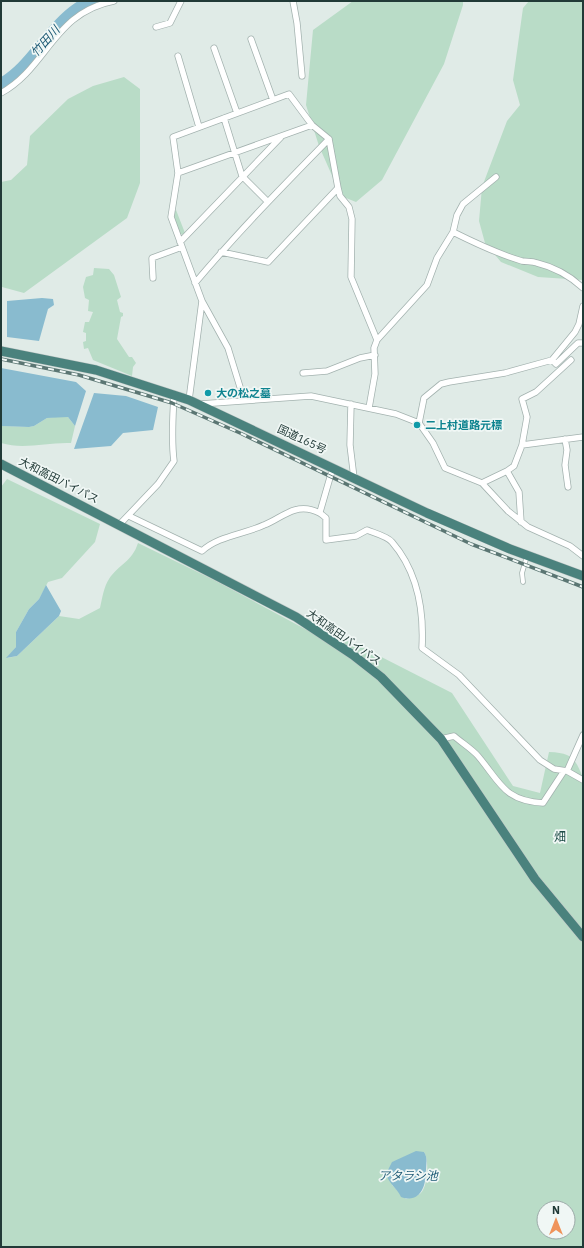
<svg xmlns="http://www.w3.org/2000/svg" width="584" height="1248" font-family="'IBM Plex Sans','Noto Sans JP',sans-serif">
<style>
.green{fill:#b9dcc7;fill-rule:evenodd}
.water{fill:#89bbcf}
.lines{fill:none;stroke-linecap:round;stroke-linejoin:round}
.river{stroke:#89bbcf;stroke-width:12}
.pedestrian-casing{stroke:#a3b2af;stroke-width:5.5}
.minor-casing{stroke:#a3b2af;stroke-width:7}
.trunk-casing{stroke:#c1c8c7;stroke-width:10}
.pedestrian{stroke:#fff;stroke-width:4}
.minor{stroke:#fff;stroke-width:5.5}
.trunk{stroke:#4a827d;stroke-width:9}
.rail-casing{stroke:#5b7673;stroke-width:3.5}
.rail{stroke:#f0f7f5;stroke-width:2;stroke-dasharray:6;stroke-linecap:butt}
.culture-dot{fill:#0f9aa8;stroke:#f0f7f5;stroke-width:1.5}
.labels{text-anchor:middle;dominant-baseline:central;stroke-width:3.5;stroke-linejoin:round;paint-order:stroke}
.culture-label{font-size:11px;font-weight:bold;fill:#0d838f;stroke:#f0f7f5;text-anchor:start}
.street-label{font-size:11px;fill:#213a37;stroke:#f0f7f5}
.water-label{font-size:12px;font-style:italic;fill:#1d5a75;stroke:#f0f7f5}
.neighbourhood-label{font-size:12px;fill:#1e4c47;stroke:#f0f7f5}
</style>
<rect width="100%" height="100%" fill="#e0ebe7"/>
<path class="green" d="M353,1H463V5L444,64L382,180L356,202L341,196L319,146L306,105L313,30Z
M529,1H583V280L538,277L501,262L485,243L479,221L482,187L507,121L520,105L513,80L523,8Z
M124,77L140,89V183L127,218L24,293L2,287L1,182L11,180L27,165L30,136L68,99L93,86Z
M176,210L185,233L180,235L171,217Z
M94,268L109,269L114,275L121,297L117,300L120,312L123,313V316L121,317L117,339L129,357H132L136,363L133,367L132,376L93,360L88,348L84,349L83,342L86,341V333L83,332L85,322H89L93,312L88,311L89,300L85,298L83,287L86,277L93,275Z
M62,416L68,417L75,426L71,443C47,442 24,450 1,443L2,426L29,427L34,426L47,418Z
M7,479L100,524L95,542L62,578L48,582L39,599L29,609L16,632V647L7,658L17,656L59,616L79,619L100,608C102,599 104,586 109,579C119,564 132,562 138,543L214,580L305,629L354,643L452,693L513,786L540,793L549,752C572,753 575,758 583,778V1247H1V487ZM424,1152C429,1159 428,1182 423,1190C420,1196 413,1197 406,1199L392,1185L393,1162ZM544,1208H568V1232H544Z"/>
<path class="water" d="M42,298L53,299L54,305L48,309L39,341L7,337V301Z
M1,368L76,382L86,391L75,426L68,417L47,418L34,426L29,427L1,426Z
M94,393L126,396L158,407L153,430L123,433L111,446L74,449Z
M46,585L61,611L59,616L17,656L6,658L16,647V632L29,609L39,599Z
M416,1151L424,1152C428,1158 426,1164 426,1170C426,1185 421,1204 401,1197C397,1188 389,1184 386,1174L392,1162Z"/>
<g class="lines">
<path class="river" d="M1,84C35,66 52,18 91,1"/>
<defs>
<path id="pedestrian" d="M523,582L522,573L527,556"/>
<path id="minor" d="M293,1L297,23L302,76
M156,27L170,23L181,1
M251,39L273,100
M214,48L237,113
M178,56L199,127
M1,93C47,68 54,12 114,1
M224,118L242,176L268,202
M178,173L312,125
M338,188L340,196L349,207L352,219L351,277L377,340
M453,232C475,243 498,254 522,261C527,262 532,261 537,263C554,267 570,276 583,288
M180,242L281,137
M153,278L152,258L182,247
M195,283C237,233 283,186 329,139
M202,301L171,217L178,173L173,137L289,94L312,125L329,139L338,188L268,262L221,252
M552,360L556,364L578,343H583
M303,373L327,371L360,358L375,355
M189,400L202,301L228,348L244,400
M200,404L311,396L396,414L419,423L433,443L445,468L482,483L508,511L528,527L570,546L583,556
M351,404L350,445L354,478
M369,408L375,374L374,348L377,340L427,285L437,258L453,232L457,215L463,204L496,177
M419,423L424,398L441,384L449,382L505,373L552,360L575,332L579,324L583,306
M565,439L567,450L565,465L568,487
M522,445L527,417L522,399L536,392L571,360
M482,483L507,471
M320,512L331,474L335,469
M129,516L202,551C218,536 245,534 264,525C275,521 284,513 295,510C306,507 318,510 326,518V540L356,536L367,530C374,533 387,536 392,542C418,572 424,611 422,648L459,675L540,760L554,769L567,771L583,780
M521,522L519,492L507,471L514,466L522,445L583,437
M119,525L158,484L174,461C171,439 173,417 174,394
M441,739L454,736C462,743 472,749 478,756C500,782 504,801 543,803L564,771
M567,771L583,735"/>
<path id="trunk" d="M1,351L96,370L189,400L427,513L510,549L583,576
M1,464L296,617L353,655L381,677L441,739L535,879L583,937"/>
</defs>
<use href="#pedestrian" class="pedestrian-casing"/>
<use href="#minor" class="minor-casing"/>
<use href="#trunk" class="trunk-casing"/>
<use href="#pedestrian" class="pedestrian"/>
<use href="#minor" class="minor"/>
<use href="#trunk" class="trunk"/>
<defs>
<path id="rail" d="M1,359L79,375L172,403L240,433L471,544L583,587"/>
</defs>
<use href="#rail" class="rail-casing"/>
<use href="#rail" class="rail"/>
</g>
<g class="culture-dot">
<circle cx="208" cy="393" r="4"/>
<circle cx="417" cy="425" r="4"/>
</g>
<g class="labels">
<g class="culture-label">
<text x="216" y="393">大の松之墓</text>
<text x="425" y="425">二上村道路元標</text>
</g>
<g class="street-label">
<text transform="translate(302 439) rotate(25)">国道165号</text>
<text transform="translate(59 480) rotate(27)">大和高田バイパス</text>
<text transform="translate(344 637) rotate(35)">大和高田バイパス</text>
</g>
<g class="water-label">
<text transform="translate(45 41) rotate(-48)">竹田川</text>
<text x="408" y="1175">アタラシ池</text>
</g>
<g class="neighbourhood-label">
<text x="560" y="836">畑</text>
</g>
</g>
<rect width="584" height="1248" fill="none" stroke="#213a37" stroke-width="4"/>
<g transform="translate(556 1220)"><circle r="19" fill="#f0f7f5" stroke="#9daba9"/>
<path d="M0-3L7 15L0 10L-7 15Z" fill="#ef935a"/>
<text y="-6" font-size="11" font-weight="bold" text-anchor="middle" fill="#213a37">N</text>
</g>
</svg>
